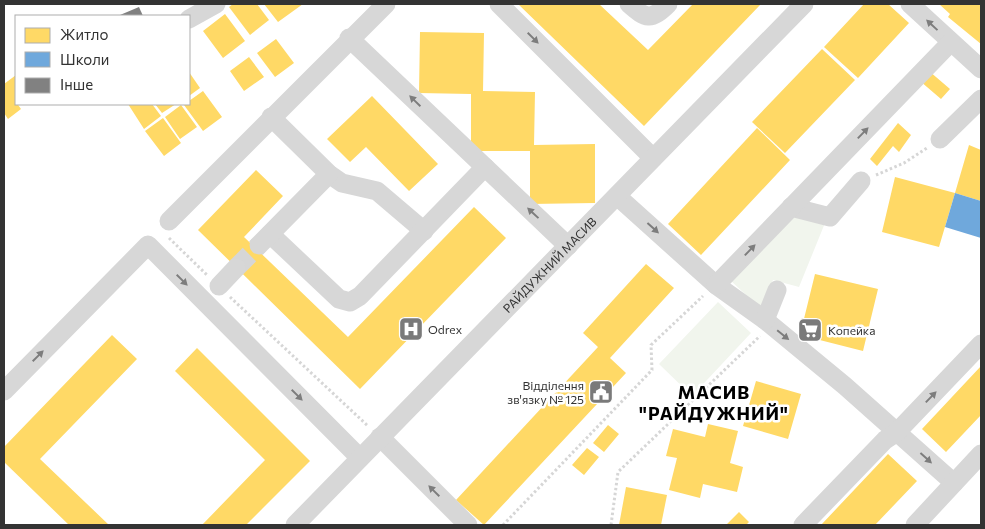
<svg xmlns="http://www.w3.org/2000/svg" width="985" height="529" font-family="Commissioner,sans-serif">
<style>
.green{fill:#f1f5ed}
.homes{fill:#ffd966}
.schools{fill:#6fa8dc}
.building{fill:#818181}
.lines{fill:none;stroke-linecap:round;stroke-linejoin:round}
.minor-tunnel{stroke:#d6d6d6;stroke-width:19;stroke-dasharray:19 9;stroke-linecap:butt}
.path{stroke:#d6d6d6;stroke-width:3;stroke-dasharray:2.5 2.5;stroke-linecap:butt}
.minor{stroke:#d7d7d7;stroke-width:19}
.oneway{fill:#7d7d7d}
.labels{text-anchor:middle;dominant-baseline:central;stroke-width:5;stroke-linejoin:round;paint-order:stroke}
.street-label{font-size:12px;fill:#333;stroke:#fff}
.poi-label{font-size:12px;fill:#333;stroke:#fff;text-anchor:start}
.district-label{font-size:18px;font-weight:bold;letter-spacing:1px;fill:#000;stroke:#fff}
</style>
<rect width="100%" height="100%" fill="#fff"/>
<path class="green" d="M793,214L825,223L799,287L773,280L761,309L730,280Z
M718,302L751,333L692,396L659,364Z"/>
<path class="homes" d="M233,4H257L269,20L250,35L229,7Z
M264,4H303L278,22Z
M518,4H599L648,50L693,4H761L644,126Z
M864,4H888L909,23L858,78L824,47Z
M939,4H981V44L948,17L950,14Z
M225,14L245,41L223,58L203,31Z
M420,32L484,33L483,91L535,92L534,145L595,144V203L530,204V151H471V94L419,93Z
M276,39L294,63L275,77L257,53Z
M822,49L855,80L785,153L752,122Z
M249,57L264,77L244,91L230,71Z
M929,71L950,89L941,99L920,81Z
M189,72L200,88L189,96Z
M16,75V102L21,109L8,119L4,113V84Z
M203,91L222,117L203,131L184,105L189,104V101Z
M372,96L438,164L409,191L366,147L350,162L327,139Z
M128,104H152L161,116L144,129Z
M155,104H176L162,113Z
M181,105L197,127L180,139L165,117Z
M163,118L181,143L164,156L145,131Z
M898,123L911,135L899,152L893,146L877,166L870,159Z
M757,128L790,160L701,255L668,224Z
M969,145L981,150V201L955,193Z
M256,170L283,196L244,237L348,337L474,207L506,238L360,389L198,230Z
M895,177L955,193L939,247L882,232Z
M646,264L674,288L610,358L626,373L484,525L456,500L598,347L583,333Z
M815,274L878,289L863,351L800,335Z
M112,335L137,359L40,459L109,525H69L4,462V447Z
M197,348L310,461L246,525H202L265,460L175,371Z
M981,366V415L946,452L922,429Z
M756,381L801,394L788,439L743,426Z
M708,424L738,431L730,463L743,467L737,492L703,484L700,498L669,490L677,458L666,456L673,429L705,437Z
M608,425L619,434L604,452L593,443Z
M587,448L599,457L584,475L572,465Z
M888,454L917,481L875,525H821Z
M626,487L667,495L661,525H619Z
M739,512L749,522L746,525H726Z"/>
<path class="schools" d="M955,193L981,201V238L945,227Z"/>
<path class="building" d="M139,7L143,16H121L120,15Z"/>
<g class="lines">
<path class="minor-tunnel" d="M236,268L259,245"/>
<path class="path" d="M876,175L904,163L927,148
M169,238L207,275
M230,297L368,426
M503,525L652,370L651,345L703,296
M611,525L618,472L760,336"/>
<g class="minor">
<path d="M499,4L653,158"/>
<path d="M629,4C646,19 651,21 668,4"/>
<path d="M910,4L981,69"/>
<path d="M189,19L216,4"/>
<path d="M349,38L568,246"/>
<path d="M271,117L329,174L342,183L377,191L424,231"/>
<path d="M940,139L981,99"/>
<path d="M617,196L716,285L765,320L845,386L954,483"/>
<path d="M791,207L830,217L861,181"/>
<path d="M169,221L386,4"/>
<path d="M270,234L339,299L350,302L360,296L485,167"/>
<path d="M259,245L329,174"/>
<path d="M716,285L951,42"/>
<path d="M219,286L236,268"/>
<path d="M765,320L777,290"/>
<path d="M4,391L148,245L360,458"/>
<path d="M380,437L468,525"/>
<path id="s1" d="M295,525L804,4"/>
<path d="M803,525L885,440L897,432L981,344"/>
<path d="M915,525L981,454"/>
</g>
</g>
<defs><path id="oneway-solid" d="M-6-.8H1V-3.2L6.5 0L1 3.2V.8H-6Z" transform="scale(1.25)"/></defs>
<g class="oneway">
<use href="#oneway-solid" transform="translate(932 25) rotate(-137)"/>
<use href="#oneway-solid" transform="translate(533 38) rotate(45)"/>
<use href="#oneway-solid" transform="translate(415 101) rotate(-136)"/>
<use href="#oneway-solid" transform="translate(863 133) rotate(-46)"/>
<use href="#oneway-solid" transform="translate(533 213) rotate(-137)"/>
<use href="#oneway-solid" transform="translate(653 228) rotate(42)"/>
<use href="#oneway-solid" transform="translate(750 250) rotate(-46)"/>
<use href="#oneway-solid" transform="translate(182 280) rotate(45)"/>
<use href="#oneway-solid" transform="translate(783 335) rotate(39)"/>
<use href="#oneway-solid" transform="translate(38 356) rotate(-45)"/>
<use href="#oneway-solid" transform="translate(297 395) rotate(45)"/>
<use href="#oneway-solid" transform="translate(931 397) rotate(-46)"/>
<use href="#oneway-solid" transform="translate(926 458) rotate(42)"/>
<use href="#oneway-solid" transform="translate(434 491) rotate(-135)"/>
</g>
<defs>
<symbol id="hospital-square" viewBox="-11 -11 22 22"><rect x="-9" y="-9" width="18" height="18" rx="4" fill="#7a7a7a" stroke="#fff"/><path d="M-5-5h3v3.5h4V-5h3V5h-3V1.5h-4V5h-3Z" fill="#fff"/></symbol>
<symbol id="supermarket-square" viewBox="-11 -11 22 22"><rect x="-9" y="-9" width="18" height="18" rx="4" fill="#7a7a7a" stroke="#fff"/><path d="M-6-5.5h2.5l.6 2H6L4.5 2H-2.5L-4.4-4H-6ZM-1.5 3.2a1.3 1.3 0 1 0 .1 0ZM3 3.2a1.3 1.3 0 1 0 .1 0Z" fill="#fff"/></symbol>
<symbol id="civic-square" viewBox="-11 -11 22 22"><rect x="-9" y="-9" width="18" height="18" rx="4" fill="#7a7a7a" stroke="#fff"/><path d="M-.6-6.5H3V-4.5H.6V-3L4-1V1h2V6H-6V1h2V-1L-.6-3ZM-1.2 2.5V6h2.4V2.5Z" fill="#fff"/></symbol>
</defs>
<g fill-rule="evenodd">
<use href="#hospital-square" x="397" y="315" width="28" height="28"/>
<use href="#supermarket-square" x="796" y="316" width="28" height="28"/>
<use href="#civic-square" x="587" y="378" width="28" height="28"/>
</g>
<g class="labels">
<g class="street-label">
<text stroke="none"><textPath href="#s1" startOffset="364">РАЙДУЖНИЙ МАСИВ</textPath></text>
</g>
<g class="poi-label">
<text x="428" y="329">Odrex</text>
<text x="828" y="330">Копейка</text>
<text x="584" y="385" text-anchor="end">Відділення<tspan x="584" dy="14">зв'язку № 125</tspan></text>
</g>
<g class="district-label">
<text x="714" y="392">МАСИВ<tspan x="714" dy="21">"РАЙДУЖНИЙ"</tspan></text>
</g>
</g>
<rect width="985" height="529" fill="none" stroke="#333333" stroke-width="10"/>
<rect x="15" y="15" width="175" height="90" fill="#ffffff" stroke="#adadad"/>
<rect x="25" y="28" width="25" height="15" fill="#ffd966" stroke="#adadad"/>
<text x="60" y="40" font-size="15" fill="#333333">Житло</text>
<rect x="25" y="52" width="25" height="15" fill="#6fa8dc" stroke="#adadad"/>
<text x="60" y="65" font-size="15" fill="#333333">Школи</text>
<rect x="25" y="78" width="25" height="15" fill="#818181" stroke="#adadad"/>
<text x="60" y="90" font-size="15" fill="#333333">Інше</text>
</svg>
